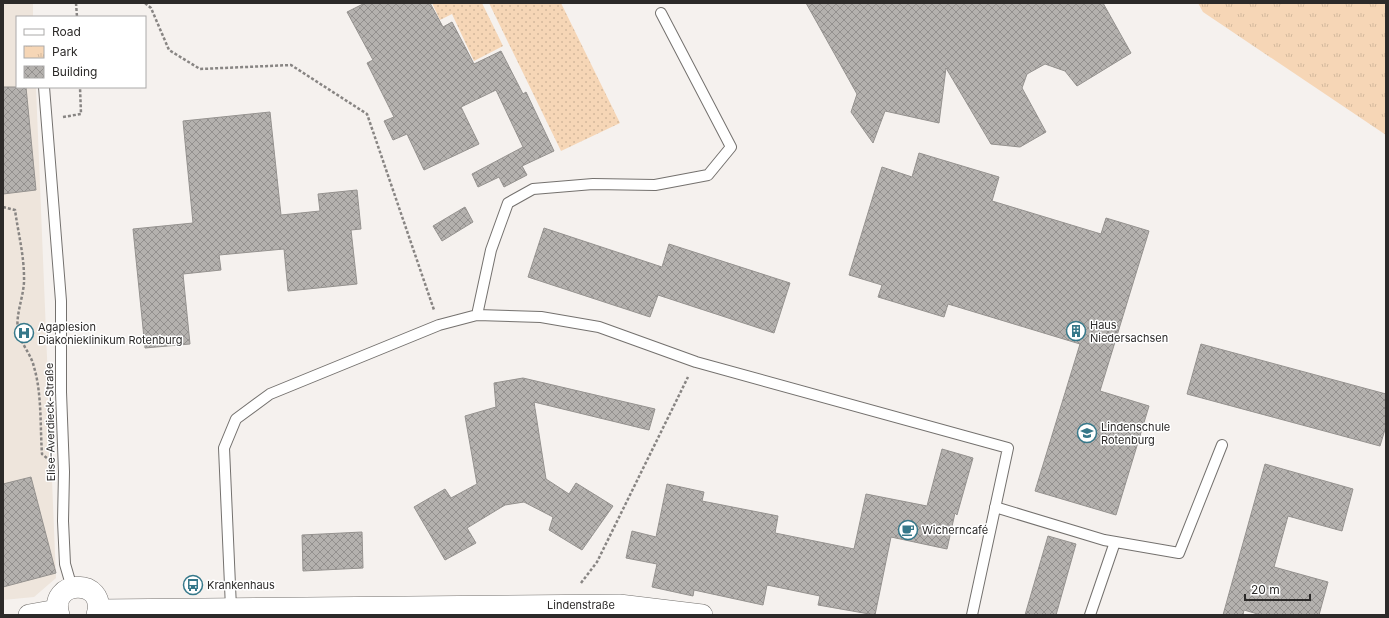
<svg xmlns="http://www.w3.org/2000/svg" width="1389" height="618" font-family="Inter,sans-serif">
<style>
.built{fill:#eee5dc}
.grass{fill:url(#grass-dots)}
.park{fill:url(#park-tufts)}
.building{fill:url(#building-cross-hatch);stroke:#95928f}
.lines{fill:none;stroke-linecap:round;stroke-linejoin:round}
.service-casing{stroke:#74716e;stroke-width:12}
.minor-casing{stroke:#74716e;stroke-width:22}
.path{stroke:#888583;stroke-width:2.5;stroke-dasharray:3 2;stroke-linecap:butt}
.service{stroke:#fff;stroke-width:10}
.minor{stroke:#fff;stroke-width:21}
.labels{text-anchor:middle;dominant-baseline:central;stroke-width:3;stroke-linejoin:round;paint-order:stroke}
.poi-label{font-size:11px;fill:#2c2a29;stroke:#fff;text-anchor:start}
.street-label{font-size:11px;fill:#2c2a29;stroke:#fff}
</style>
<defs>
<pattern id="grass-dots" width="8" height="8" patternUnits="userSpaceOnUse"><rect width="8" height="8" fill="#f6d6b6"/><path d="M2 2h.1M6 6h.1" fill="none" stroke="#d3b89c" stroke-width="1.8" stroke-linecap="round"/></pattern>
<pattern id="park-tufts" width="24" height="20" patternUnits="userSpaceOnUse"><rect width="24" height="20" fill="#f6d6b6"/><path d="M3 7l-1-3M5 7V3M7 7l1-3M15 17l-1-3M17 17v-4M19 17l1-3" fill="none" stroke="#d3b89c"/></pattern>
<pattern id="building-cross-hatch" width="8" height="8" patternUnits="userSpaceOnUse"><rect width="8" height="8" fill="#b4b1ae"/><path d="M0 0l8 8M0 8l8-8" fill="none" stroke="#93908e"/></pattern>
</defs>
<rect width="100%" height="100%" fill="#f5f1ee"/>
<path class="built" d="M3,3H33V17H17V87H36L56,578L34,597L3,600Z"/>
<path class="grass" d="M432,3H482L503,46L474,61L452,14L440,20Z
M489,3H561L620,123L561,151Z"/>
<path class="park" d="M1198,3H1386V135L1203,12Z"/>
<path class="building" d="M365,3H430L443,27L452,22L474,64L501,51L523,94L526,92L554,151L522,166L527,175L504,187L499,177L478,187L472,174L523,147L496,90L461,107L479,144L424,170L407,134L393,140L384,121L394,117L367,63L373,60L347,12Z
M806,3H1103L1131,53L1077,86L1065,71L1045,64L1027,74L1022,88L1046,132L1020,147L991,144L946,68L939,123L885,111L873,143L851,112L857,94Z
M3,87H26L36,190L3,194Z
M270,112L281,215L320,211L318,194L357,190L361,229L351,230L357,284L288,291L284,249L219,255L221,270L183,274L190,344L145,348L133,229L193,223L183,121Z
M919,153L999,177L992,201L1101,234L1106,218L1149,231L1100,391L1149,406L1116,515L1035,491L1080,344L948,304L944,317L878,297L882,285L849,275L882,167L912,177Z
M465,207L473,222L442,241L433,226Z
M544,228L662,267L669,244L790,283L774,333L658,295L650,317L528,277Z
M1201,344L1386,394V426L1380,446L1187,394Z
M523,378L655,409L649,430L534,402L546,479L569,494L576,483L613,506L582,550L549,530L553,517L524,502L505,505L467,528L476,543L445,560L414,507L445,489L451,498L477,484L465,416L496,407L494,383Z
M942,449L973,458L957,515L955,513L947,549L891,537L875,615L818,605L820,596L767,585L763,605L694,590L693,596L652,587L657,564L626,558L632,531L656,537L667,484L704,492L702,501L778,516L775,533L854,549L866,494L927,506Z
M1265,464L1353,489L1342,531L1288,516L1274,567L1328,582L1319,615H1261L1244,610L1243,615H1223Z
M31,477L56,573L3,587V484Z
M362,532L363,568L303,571L302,535Z
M1048,536L1076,544L1056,615H1025Z"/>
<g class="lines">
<defs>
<path id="service" d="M44,87L61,301V392L64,472L63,521L65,564L72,588
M477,315L491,250L508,203L533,189L593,184L655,185L708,175L731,147L661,13
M995,507L1104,540L1179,553L1222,445
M231,608L224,448L236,419L270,394L439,325L477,315L541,317L599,327L696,362L1008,448L972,615
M1090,615L1115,542"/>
<path id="minor" d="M98,610L619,605L702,615
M29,615L57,610
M59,615C47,579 108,577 97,615"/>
</defs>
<use href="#service" class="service-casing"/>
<use href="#minor" class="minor-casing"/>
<path class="path" d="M76,3L77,17
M145,3L151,8L169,50L200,69L291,65L367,114L434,310
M63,117L81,114L80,87
M3,207L15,210C18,232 24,255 24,277C25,294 15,314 18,331C21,344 31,354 34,367C42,394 40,426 42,454L48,459
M581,583L597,562L688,377"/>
<use href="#service" class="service"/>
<use href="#minor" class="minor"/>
</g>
<defs>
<symbol id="building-ring" viewBox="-11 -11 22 22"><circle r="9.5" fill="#fff" stroke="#36788a" stroke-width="1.5"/><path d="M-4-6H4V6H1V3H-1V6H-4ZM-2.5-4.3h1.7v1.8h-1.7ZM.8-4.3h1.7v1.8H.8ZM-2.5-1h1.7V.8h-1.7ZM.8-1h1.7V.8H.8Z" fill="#36788a"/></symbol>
<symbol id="hospital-ring" viewBox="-11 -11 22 22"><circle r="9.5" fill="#fff" stroke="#36788a" stroke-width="1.5"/><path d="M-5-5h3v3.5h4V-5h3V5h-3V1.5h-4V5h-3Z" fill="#36788a"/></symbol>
<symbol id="school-ring" viewBox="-11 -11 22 22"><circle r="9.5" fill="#fff" stroke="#36788a" stroke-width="1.5"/><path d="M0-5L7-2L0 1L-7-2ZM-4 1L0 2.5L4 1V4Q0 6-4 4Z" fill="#36788a"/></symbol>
<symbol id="cafe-ring" viewBox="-11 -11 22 22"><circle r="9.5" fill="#fff" stroke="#36788a" stroke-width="1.5"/><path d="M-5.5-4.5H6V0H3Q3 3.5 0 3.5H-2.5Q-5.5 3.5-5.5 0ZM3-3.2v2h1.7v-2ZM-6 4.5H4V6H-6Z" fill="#36788a"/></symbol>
<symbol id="bus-ring" viewBox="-11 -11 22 22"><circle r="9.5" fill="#fff" stroke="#36788a" stroke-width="1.5"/><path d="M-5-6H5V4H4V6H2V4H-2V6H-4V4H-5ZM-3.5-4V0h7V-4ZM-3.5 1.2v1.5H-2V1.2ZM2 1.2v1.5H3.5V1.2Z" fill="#36788a"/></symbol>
</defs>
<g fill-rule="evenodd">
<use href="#building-ring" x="1065" y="320" width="22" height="22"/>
<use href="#hospital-ring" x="13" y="322" width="22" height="22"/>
<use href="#school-ring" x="1076" y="422" width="22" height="22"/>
<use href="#cafe-ring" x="897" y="519" width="22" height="22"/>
<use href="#bus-ring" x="182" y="574" width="22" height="22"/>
</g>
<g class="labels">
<g class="poi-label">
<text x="1090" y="325">Haus<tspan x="1090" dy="13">Niedersachsen</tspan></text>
<text x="38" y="327">Agaplesion<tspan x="38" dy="13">Diakonieklinikum Rotenburg</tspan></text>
<text x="1101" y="427">Lindenschule<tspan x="1101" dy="13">Rotenburg</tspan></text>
<text x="922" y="530">Wicherncafé</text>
<text x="207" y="585">Krankenhaus</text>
</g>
<g class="street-label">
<text transform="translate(50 422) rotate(-91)">Elise-Averdieck-Straße</text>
<text x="581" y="605">Lindenstraße</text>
</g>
</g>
<rect width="1389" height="618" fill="none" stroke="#2c2a29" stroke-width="8"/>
<rect x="16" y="16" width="130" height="72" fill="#ffffff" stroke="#abaaa9"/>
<rect x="24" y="29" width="20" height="6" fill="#ffffff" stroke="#abaaa9"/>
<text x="52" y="36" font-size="12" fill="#2c2a29">Road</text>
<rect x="24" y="46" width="20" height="12" fill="url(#park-tufts)" stroke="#abaaa9"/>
<text x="52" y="56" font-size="12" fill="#2c2a29">Park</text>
<rect x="24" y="66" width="20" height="12" fill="url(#building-cross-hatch)" stroke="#abaaa9"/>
<text x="52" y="76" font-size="12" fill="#2c2a29">Building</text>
<path d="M1245 594v6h65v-6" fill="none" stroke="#2c2a29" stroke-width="2"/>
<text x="1251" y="594" font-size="12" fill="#2c2a29" stroke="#ffffff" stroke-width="3" paint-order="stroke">20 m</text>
</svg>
